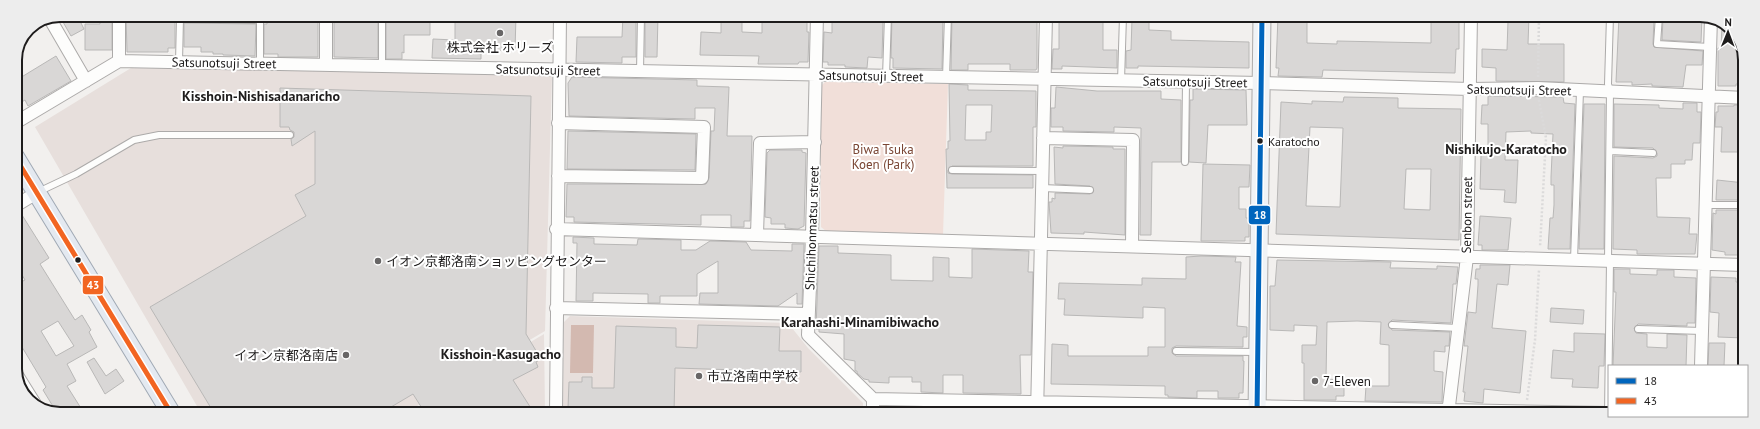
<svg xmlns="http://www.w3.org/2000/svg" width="1760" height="429" font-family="'PT Sans','Noto Sans JP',sans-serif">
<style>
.built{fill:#e7dfdc}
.green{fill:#f1dfd9}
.water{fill:#d3b9b0}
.building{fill:#d9d7d6;stroke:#b9b8b7;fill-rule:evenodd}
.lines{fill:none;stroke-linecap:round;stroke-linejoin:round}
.lane-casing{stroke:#acaaa9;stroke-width:8}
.street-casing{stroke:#acaaa9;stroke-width:14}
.secondary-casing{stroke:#acaaa9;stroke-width:19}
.primary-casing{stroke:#a1aab5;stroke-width:20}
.path{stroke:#dbdada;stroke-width:2.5;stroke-dasharray:2 2;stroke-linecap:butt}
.lane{stroke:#fdfdfc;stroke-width:6}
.street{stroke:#fdfdfc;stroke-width:12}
.secondary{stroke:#f0f3f6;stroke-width:17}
.primary{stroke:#e4e9f0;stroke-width:18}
.bus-1-casing{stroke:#fff;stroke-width:8}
.bus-2-casing{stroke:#fff;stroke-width:8}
.bus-1{stroke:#0065bd;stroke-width:5}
.bus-2{stroke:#f26522;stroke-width:5}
.poi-dot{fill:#686666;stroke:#fff;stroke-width:1.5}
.bus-dot{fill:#1e1c1c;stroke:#fff;stroke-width:1.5}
.labels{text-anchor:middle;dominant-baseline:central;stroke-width:4;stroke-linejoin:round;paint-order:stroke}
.bus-label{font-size:12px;fill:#1e1c1c;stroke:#fff;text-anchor:start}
.poi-label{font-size:13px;fill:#1e1c1c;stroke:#fff;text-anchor:start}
.street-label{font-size:13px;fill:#1e1c1c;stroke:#fff}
.park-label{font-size:13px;fill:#7a4634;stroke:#fff}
.neighbourhood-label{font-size:14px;font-weight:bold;fill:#1e1c1c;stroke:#fff}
.rim{fill:none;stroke:#1e1c1c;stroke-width:2}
.line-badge{stroke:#fff;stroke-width:1.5}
.badge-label{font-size:11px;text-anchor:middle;font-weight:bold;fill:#fff}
</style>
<rect width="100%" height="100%" fill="#f2f0ee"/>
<path class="built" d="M131,68L552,75L545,331L405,413H201L35,127Z
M570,316L788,323L808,348L863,403V414L563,413L564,322Z
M544,334L545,413H412Z"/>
<path class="green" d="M825,82L948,84L943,235L826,231L821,227L820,87Z"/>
<path class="water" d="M571,325H594L593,373H570Z"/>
<path class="building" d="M77,15L84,29L71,36L63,22Z
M100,15H112V50H85V24H100Z
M126,15H170V22H175V48H168V52H127Z
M277,15H318V57H278V54H264V24H267V21L277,22Z
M334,15H378V58L334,57Z
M386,15H430V35H404V53L402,52V59H386Z
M455,15H516L515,51L481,50V59L432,58L433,39L455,40Z
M623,15H636V57H622V63L576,62L577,37H622Z
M645,15H658L657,57H645Z
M721,15H742V32L762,33V15H786V20L790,21H807V32H809L808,62H799L798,64H758L759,56L700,55L701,32L721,33Z
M892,15H943L942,69L893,68V58H891Z
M952,16H1037V68L1036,70H1010V64H968V70H951Z
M1059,16L1103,17V50H1117V68L1062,66V69H1052L1053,49H1059Z
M1135,16H1149V30L1171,31V40L1249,42V68L1138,66V68H1126V51L1131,50L1132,19H1135Z
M1278,16H1303L1302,22H1307V43L1337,44V41L1431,43V20L1459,21V49H1456L1455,73L1323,70L1322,77L1278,76L1279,68H1276Z
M1517,16H1529L1528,44H1564V82L1496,81V68L1482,67V49L1507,50L1508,21L1517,22Z
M1619,16H1647V18H1654L1653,44L1654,47L1703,51L1702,65H1686L1683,87L1652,86V84L1632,85V82H1616Z
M1669,17H1702L1701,42L1662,40L1663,18L1669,19Z
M832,20L883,21L882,58L868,57L867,68L845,67V65H828V62H823L824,32L832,33Z
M184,23L256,24L255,56L223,55V54H213V52H201V47H184Z
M1722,24L1734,31L1745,57V84H1736V86H1718V48L1721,49Z
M56,56L71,81L28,106L25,100L15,106V81Z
M572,77L697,80V86L729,87L727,136H752L750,221H744V227H731V215H701V225L574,222V217H566L567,184H706L709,178L711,131H714L715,108H695V119L569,116L568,83Z
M949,84L968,85V90L1036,91V127H1033V166H952L948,170V173L952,174L1033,175V188H947L946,149H948V141H950ZM966,105H992L991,132H986V140H965Z
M1056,87L1097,91H1161V99L1181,100V162H1152L1151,235H1140L1141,128L1114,127V132L1063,131V127H1051V108H1055Z
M280,88L531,96L526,334L541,359L536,362L538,367L513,380L534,413H425L413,394L381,413H214L150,307L306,216L295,195L315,184V131L292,146L291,139L294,137V132L290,130L289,127H280Z
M1193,89L1246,90L1247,125H1208L1206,163L1189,162L1190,100H1193Z
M1488,96L1563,97L1564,103L1575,104L1570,249H1548L1550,218H1553L1554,205V185H1551V177L1553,134L1531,133V131L1506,132L1505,160H1518L1516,203L1504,202L1505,190L1480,189L1481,155H1487L1488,147V124H1481L1482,105H1488Z
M1344,97L1398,98V108L1461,109L1459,240L1276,234L1281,102L1312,104V101L1343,102ZM1310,127L1343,128L1340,207L1306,206ZM1406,169H1431L1430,210L1404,209Z
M1683,103H1697V112H1701L1700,143H1693L1692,160H1685V164H1671V178H1656L1657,217L1690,218L1689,234H1697L1695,254H1637V250L1613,249L1614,156L1653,158L1657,156V153L1653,148L1614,147V104L1659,105V108L1683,109Z
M1584,104H1605L1604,249H1579Z
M1734,105H1745V132H1738V152H1721L1722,127H1715L1716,112H1718V106H1734Z
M568,131L696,134L695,170L567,169Z
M1063,146L1113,147V149H1125V235L1084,232V234L1051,233L1049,202H1052V198L1055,199V193L1090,194L1094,191L1090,186L1055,184L1054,147L1063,148Z
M770,150H802V152L806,153L804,226L798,229L785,228V224H771V218L765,217L767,153Z
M1203,164L1250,165L1249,187H1239V209H1246V218H1249V237H1245V241H1201Z
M1717,180L1745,183V200H1716Z
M1716,210H1744V227H1739L1738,255H1725V252L1712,250L1713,213L1716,214Z
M22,215L49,258L40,264L75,320L82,315L91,330L89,332L97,347L67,364L76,381L67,386L84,413H57L43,390L46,387L22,347L19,349L15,343V285L25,280L15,263V220ZM58,321L74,346L56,356L41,331Z
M1480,216L1511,218L1508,250H1482V245H1478Z
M573,237L594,238V244L637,245L638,239L681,240V250H696L710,241L746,242L751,250L792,251V244H804L802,304H797V293L778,306L699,304L700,293H718V261L697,274V296H660V303H648V294L593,293V301H576L577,243H573Z
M819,246H838V253L891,255V280L933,281V257L949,258V277L972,278V249L1029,251L1028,272H1033L1031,355H1020L1021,394L963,393V375H943V393L921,392V382H912V377H889V383L869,382V380L864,379L857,373V371H855V361L844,359V334L819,332V329H816Z
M1201,256L1236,257L1235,262H1241L1237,326L1247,327V337H1243V347L1176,346L1172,348V353L1176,356H1243V361H1244L1243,393H1239V398H1218V391H1197V398L1168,397V395H1165V386L1051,384L1052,344L1068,345V356H1148V347H1165V308L1143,307V318L1064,315L1065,299H1058L1059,283L1142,285V278L1186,279V257Z
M1277,260L1391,262L1390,268H1398L1437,269V266L1458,267L1456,284H1453L1451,323L1392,320L1388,324L1392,330L1450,332L1449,346H1445V352L1434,351V371L1443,372L1442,402L1365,401L1366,386H1389V345L1380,344L1381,322L1357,321L1327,322L1326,379L1344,380V396H1336V400H1304V363H1302V345H1316L1317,326L1294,325V331L1270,330V286H1275Z
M1480,265H1510L1508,285L1497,284L1492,328L1526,331L1520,393L1484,389L1483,403L1464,401L1465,392H1463L1468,346H1464L1468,312L1476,313L1478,285V279H1475L1476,269H1480Z
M1614,269H1630V274L1657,275V270H1674V277L1696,278L1695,323H1687V326L1638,324L1634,328L1636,333L1647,334V347L1667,348V334L1687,335L1686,366H1613L1616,292H1614Z
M1711,277L1736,278V282H1744V338L1718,337L1719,313L1710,312Z
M1551,308L1584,310L1583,324L1550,322Z
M698,325L780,327L779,351H801V372L675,368L674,413H607V408H568L569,382H582V377H592V388H614L616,326L676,328V347L697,348Z
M1574,333L1605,334L1604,366H1599L1598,388L1572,387L1573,379L1551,378L1553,350L1574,352Z
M1709,343H1725L1724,366H1708Z
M94,358L106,376L116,369L124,381L105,394L87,362Z
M930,408H943V414H930Z
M963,408L991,409V414H962Z"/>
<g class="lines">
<defs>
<path id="lane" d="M1659,16L1657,44L1710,47
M179,62L180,18L260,20V63
M382,66V15
M640,72L641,15
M886,77L888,15
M946,78L948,15
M1121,81L1123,16
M1610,151L1653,153
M1185,162L1186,82
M952,170L1042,171
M1042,188L1090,190
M38,192L76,174L134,140L159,135H290
M1705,205H1745
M1574,260L1580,91
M1608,261L1610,91L1608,84L1610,16
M1392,325L1459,328
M1638,329L1702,331
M1176,351L1257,352
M925,414L926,400
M1608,414L1610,261"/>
<path id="street" d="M119,15V61
M326,15V65
M817,15L812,236L808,335L873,399V414
M50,19L86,81
M15,123L119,61L1260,83L1470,89L1538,88L1745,98
M1043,138L1133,140L1132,246
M558,176L702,178L704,127L558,123
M15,206L38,192
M556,229L1744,265
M757,234L760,143L815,142
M556,308L808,314
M1701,366L1711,17
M15,372L35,404
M873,399L1609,413
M556,413L560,15
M1037,414L1046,16
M1448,414L1467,257L1471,16"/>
<path id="secondary" d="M1257,414L1262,16"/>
<path id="primary" d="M15,157L171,413"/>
</defs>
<use href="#lane" class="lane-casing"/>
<use href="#street" class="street-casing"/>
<use href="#secondary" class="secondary-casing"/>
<use href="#primary" class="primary-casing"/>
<path class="path" d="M1538,77L1539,16
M1539,100L1546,138L1540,247
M1527,400L1535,340L1539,270"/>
<use href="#lane" class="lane"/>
<use href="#street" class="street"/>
<use href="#secondary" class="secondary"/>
<use href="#primary" class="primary"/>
<defs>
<path id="bus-1" d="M1257,414L1262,16"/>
<path id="bus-2" d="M15,157L171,413"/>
</defs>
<use href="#bus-1" class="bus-1-casing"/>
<use href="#bus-2" class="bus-2-casing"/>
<use href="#bus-1" class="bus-1"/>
<use href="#bus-2" class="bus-2"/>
</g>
<g class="poi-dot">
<circle cx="500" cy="33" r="4"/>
<circle cx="378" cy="261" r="4"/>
<circle cx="346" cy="355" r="4"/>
<circle cx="699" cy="376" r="4"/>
<circle cx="1315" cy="381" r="4"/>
</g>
<g class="bus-dot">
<circle cx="1260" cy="141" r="3.5"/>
<circle cx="78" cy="260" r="3.5"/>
</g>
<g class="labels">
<g class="bus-label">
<text x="1268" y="141">Karatocho</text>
</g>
<g class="poi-label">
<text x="500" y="47" text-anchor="middle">株式会社 ホリーズ</text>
<text x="386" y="261">イオン京都洛南ショッピングセンター</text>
<text x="338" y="355" text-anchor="end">イオン京都洛南店</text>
<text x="707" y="376">市立洛南中学校</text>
<text x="1323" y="381">7-Eleven</text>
</g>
<g class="street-label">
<text transform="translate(224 63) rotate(1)">Satsunotsuji Street</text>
<text transform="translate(548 70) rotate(1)">Satsunotsuji Street</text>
<text transform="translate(871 76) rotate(1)">Satsunotsuji Street</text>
<text transform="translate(1195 82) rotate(1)">Satsunotsuji Street</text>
<text transform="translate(1519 90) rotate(1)">Satsunotsuji Street</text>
<text transform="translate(1467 215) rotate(-89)">Senbon street</text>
<text transform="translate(812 228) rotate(-88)">Shichihonmatsu street</text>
</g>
<g class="park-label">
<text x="883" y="149">Biwa Tsuka<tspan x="883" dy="15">Koen (Park)</tspan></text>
</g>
<g class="neighbourhood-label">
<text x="261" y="96">Kisshoin-Nishisadanaricho</text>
<text x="1506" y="149">Nishikujo-Karatocho</text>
<text x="860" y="322">Karahashi-Minamibiwacho</text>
<text x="501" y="354">Kisshoin-Kasugacho</text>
</g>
</g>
<path d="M0 0H1760V429H0ZM60 22H1700A38 38 0 0 1 1738 60V369A38 38 0 0 1 1700 407H60A38 38 0 0 1 22 369V60A38 38 0 0 1 60 22Z" fill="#ededed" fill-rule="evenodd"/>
<path class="rim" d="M60 22H1700A38 38 0 0 1 1738 60V369A38 38 0 0 1 1700 407H60A38 38 0 0 1 22 369V60A38 38 0 0 1 60 22Z"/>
<g class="line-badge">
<rect x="1248" y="205" width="23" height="20" rx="4" fill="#0065bd"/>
<rect x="82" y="275" width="22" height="20" rx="4" fill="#f26522"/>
</g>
<g class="badge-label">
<text x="1260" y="219">18</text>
<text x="93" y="289">43</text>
</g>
<rect x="1608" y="365" width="140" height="52" fill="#ffffff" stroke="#a5a4a4"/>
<rect x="1616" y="378" width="20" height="6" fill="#0065bd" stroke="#a5a4a4"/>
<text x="1644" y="385" font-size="12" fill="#1e1c1c">18</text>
<rect x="1616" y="398" width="20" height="6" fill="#f26522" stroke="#a5a4a4"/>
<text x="1644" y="405" font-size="12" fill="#1e1c1c">43</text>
<g transform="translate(1728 32) rotate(1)" stroke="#ffffff" stroke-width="3" paint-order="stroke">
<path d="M0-3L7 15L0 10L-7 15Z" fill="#1e1c1c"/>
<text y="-6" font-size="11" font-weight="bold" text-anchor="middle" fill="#1e1c1c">N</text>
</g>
</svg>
